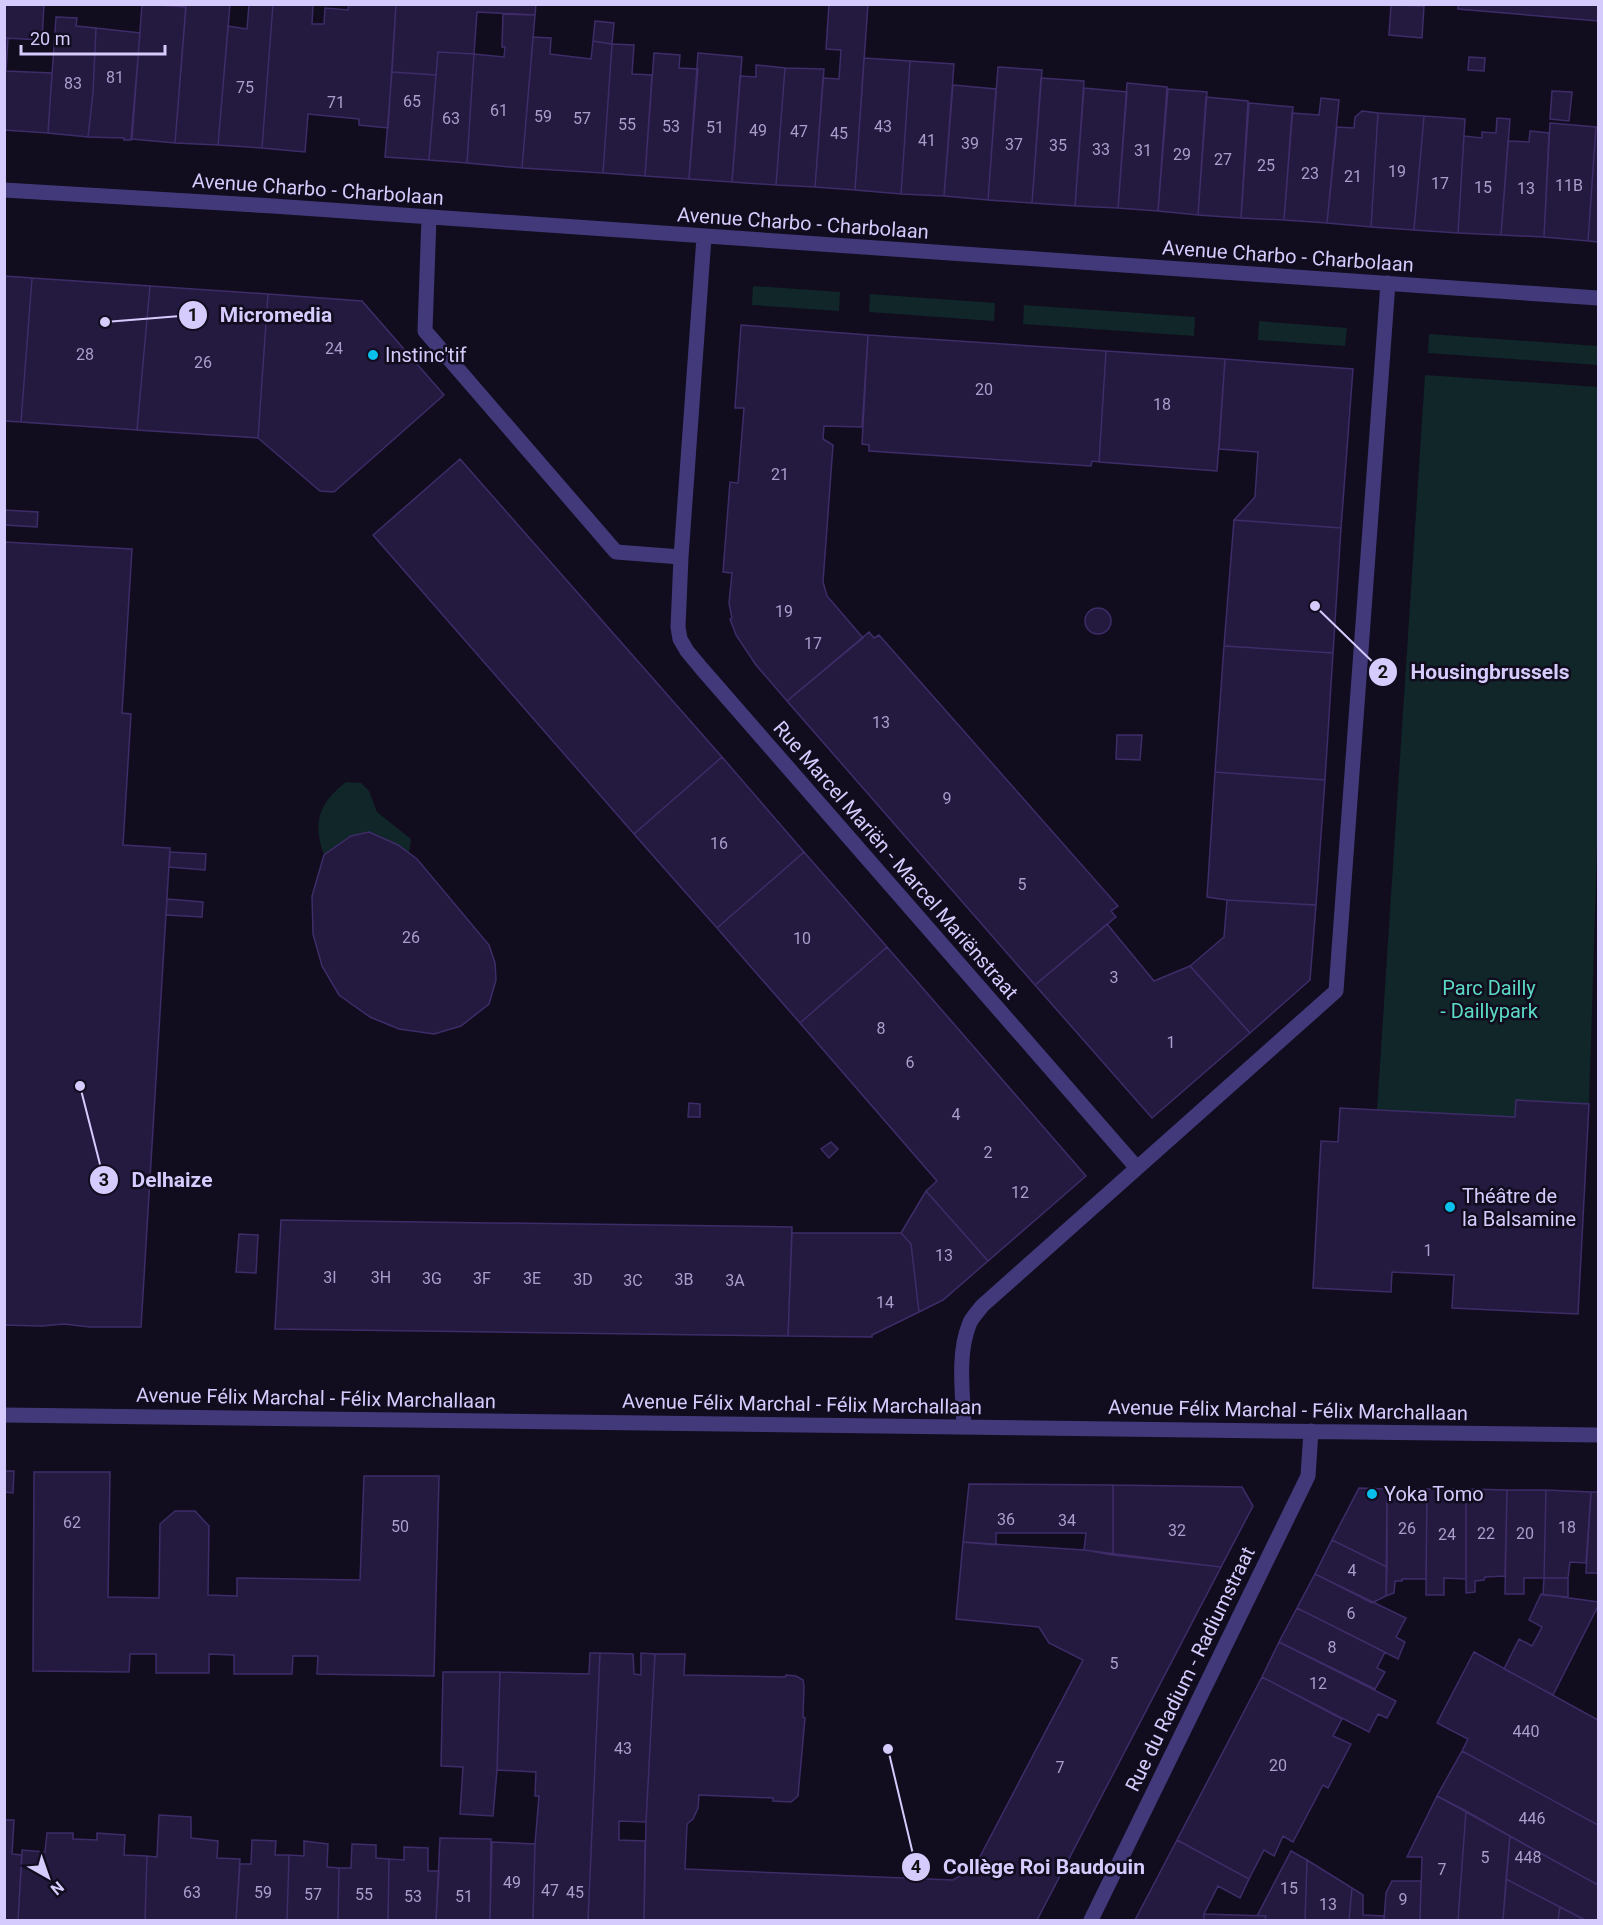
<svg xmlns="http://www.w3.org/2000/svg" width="1603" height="1925" font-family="Roboto,sans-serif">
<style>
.green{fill:#102628}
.building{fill:#24193e;stroke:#3e2c69;stroke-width:1.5}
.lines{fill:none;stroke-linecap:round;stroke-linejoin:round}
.street{stroke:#42397b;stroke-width:15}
.poi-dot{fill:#08c0ec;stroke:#110d1e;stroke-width:2}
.labels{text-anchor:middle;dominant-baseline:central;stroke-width:5;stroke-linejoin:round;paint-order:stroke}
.number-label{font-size:16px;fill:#aa9ecd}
.street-label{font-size:20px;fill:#d6cbfd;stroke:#110d1e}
.poi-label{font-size:20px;fill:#d6cbfd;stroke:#110d1e;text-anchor:start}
.park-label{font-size:20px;fill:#5bdac6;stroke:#110d1e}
.leader{fill:none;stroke:#d6cbfd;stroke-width:2}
.callout-dot{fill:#d6cbfd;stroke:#110d1e;stroke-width:2}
.mark-label{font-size:18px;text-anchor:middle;font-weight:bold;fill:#111}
.callout-label{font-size:21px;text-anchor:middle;font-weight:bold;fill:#d6cbfd;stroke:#110d1e;stroke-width:5;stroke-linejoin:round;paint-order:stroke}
</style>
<rect width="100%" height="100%" fill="#110d1e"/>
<path class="green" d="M753,286L840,292L839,311L752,305Z
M870,294L995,303L994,321L869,312Z
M1024,305L1195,317L1194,336L1023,324Z
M1259,321L1347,328L1345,346L1258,340Z
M1429,334L1598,346V365L1428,353Z
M1425,375L1598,387V818L1589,1104L1516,1100L1515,1117L1377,1110Z
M346,782L361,783L369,791L377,812L411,839L409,852L369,832L351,836L324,855C312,822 319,803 346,782Z"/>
<path class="building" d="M4,4H44L42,40L4,38Z
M142,4L186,7L175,143L132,139Z
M186,4H230L218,145L175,143Z
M249,4H273L262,148L218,145L228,26L247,29Z
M273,4H313L312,24H324L325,8L348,10L349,4H396L388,128L359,125V119L308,114L305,152L262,148Z
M396,4H536L535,15L477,12L474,54L438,52L436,75L392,72Z
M829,4H868L855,190L815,187L823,78L839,79L841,50L826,49Z
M1458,4H1598V21L1458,9Z
M1391,5L1424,6L1422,38L1389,35Z
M503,14L535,15L522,168L467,163L474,54L504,57L505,47H502Z
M56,17L77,18L76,26L96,28L93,93L88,137L48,133Z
M595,21L614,23L612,44L593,41Z
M96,28L140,33L131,140H124V138L88,137L93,93Z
M533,37L551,38L550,54L591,59L593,41L612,44L603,173L522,168Z
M4,38H8L6,71L52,73L48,133L4,130Z
M612,44L634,45L632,74L652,75L645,176L603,173Z
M438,52L474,54L467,163L429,160Z
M654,53L680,55L679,68L698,69L689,179L645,176Z
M698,53L742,57L732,182L689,179Z
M1469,57L1485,58L1484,71L1468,70Z
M864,58L910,61L901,194L855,190Z
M910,61L954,64L944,196L901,194Z
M756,65L785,68L776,185L732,182L740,76L756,77Z
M998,67L1042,70L1032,203L988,200Z
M785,68L824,69L815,187L776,185Z
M392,72L436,75L429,160L385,157Z
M1041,78L1084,81L1075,206L1032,203Z
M1127,83L1167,87L1158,211L1118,208Z
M953,85L996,89L988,200L944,196Z
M1084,88L1127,92L1118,208L1075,206Z
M1168,89L1207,92L1198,215L1158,211Z
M1552,91L1572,92L1569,121L1550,119Z
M1206,97L1248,101L1241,218L1198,215Z
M1321,98L1339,100L1327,223L1284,220L1292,113L1319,115Z
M1249,103L1293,107L1284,220L1241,218Z
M1362,111L1378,113L1371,227L1327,223L1337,127L1354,128L1355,117Z
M1378,113L1424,116L1414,230L1371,227Z
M1424,116L1465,119L1458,233L1414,230Z
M1497,118L1510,119L1501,235L1458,233L1464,136L1482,138V132L1496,133Z
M1550,123L1596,127L1588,241L1544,237Z
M1596,127H1598V242L1588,241Z
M1530,131L1549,133L1544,237L1501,235L1508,141L1529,142Z
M4,276L32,278L21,422L4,421Z
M32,278L150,286L137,430L21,422Z
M150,286L268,294L258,438L137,430Z
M268,294L362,301L444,395L334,492L320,491L258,438Z
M741,325L868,335L862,427L824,426L823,439L833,445L823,582L827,596L863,638L787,701L756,665L736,635L730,619L732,618L729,603L732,573L723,572L730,482L738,483L744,408H735Z
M868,335L1106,351L1099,462L1092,461L1091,466L869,451V445L862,444Z
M1106,351L1225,359L1217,471L1099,462Z
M1225,359L1353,369L1341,528L1234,520L1255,497L1258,452L1219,449Z
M460,459L722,757L634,834L373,535Z
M4,510L38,512L37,527L4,525Z
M1234,520L1341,528L1333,653L1224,646Z
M4,542L132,549L122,713L131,714L123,845L170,848L141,1327H90L64,1324L42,1326L4,1325Z
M1085 621a13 13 0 1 1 26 0a13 13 0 1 1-26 0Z
M869,632L874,638L879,635L1118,906L1111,911L1116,917L1035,985L787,701Z
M1224,646L1333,653L1325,780L1215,772Z
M1117,735H1142L1140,760L1116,759Z
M722,757L804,852L717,928L634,834Z
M1215,772L1325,780L1316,905L1227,900L1207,897Z
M369,832L398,845L417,859L489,945L495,963L496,980L489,1004L461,1026L434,1034L399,1029L370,1017L339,995L322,966L313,934L312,896L324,855L351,836Z
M170,852L206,854L205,870L169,867Z
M804,852L887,947L800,1023L717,928Z
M167,899L203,902L202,917L166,915Z
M1227,900L1316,905L1310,980L1250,1033L1190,966L1224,937Z
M1107,924L1154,981L1190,966L1250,1033L1152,1118L1035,985Z
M887,947L1086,1176L988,1261L926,1191L937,1181L800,1023Z
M1516,1100L1589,1104L1578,1314L1452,1308L1454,1275L1392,1272L1391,1292L1313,1288L1321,1141L1338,1142L1340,1108L1515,1117Z
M689,1103L700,1104V1117H688Z
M831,1142L838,1149L829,1158L821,1149Z
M926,1191L988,1261L943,1300L919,1312L911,1244L901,1233Z
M281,1220L792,1227L788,1336L275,1329Z
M792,1233H901L911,1244L919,1312L872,1335V1337L788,1336Z
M239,1234L258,1235L256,1273L236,1272Z
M4,1471H14L13,1493L4,1492Z
M34,1472H110L108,1597L159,1598L160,1524L175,1511H195L209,1526L208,1595L237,1596V1578L360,1580L364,1476H439L434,1676L317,1674L318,1656H293L292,1674H234V1655L209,1654V1673H156V1654H130L129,1672L33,1671Z
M969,1484L1113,1485V1555L1084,1550L1086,1533H996V1545L963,1542Z
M1113,1485L1242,1487L1253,1506L1221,1567L1113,1555Z
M1359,1488L1387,1489V1567L1332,1540Z
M1387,1489H1427L1426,1579H1402V1581H1395L1394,1593L1386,1596Z
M1427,1489H1466V1579L1444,1578V1595H1426Z
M1466,1489L1507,1490L1505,1576L1485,1577L1484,1580L1475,1581V1592L1466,1593Z
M1507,1490H1546L1544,1578H1524V1594H1505Z
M1546,1490L1591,1492L1586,1563L1570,1562L1568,1578H1544Z
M1591,1492H1598V1573H1586Z
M1332,1540L1387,1567L1386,1596L1372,1603L1315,1574Z
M963,1542L1084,1550L1221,1567L1037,1920H644L646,1822L655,1654H685L684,1675L785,1677L786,1675L796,1676L803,1680L804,1686L803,1717L805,1718L798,1796L791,1802L773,1801V1798L699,1795L698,1808L693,1819L687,1824L685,1869L953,1880L974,1868L1083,1660L1049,1643L1039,1627L956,1619Z
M1315,1574L1406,1618L1396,1637L1405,1642L1398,1659L1297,1608Z
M1544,1578H1568V1597L1543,1595Z
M1541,1594L1598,1602V1606L1553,1695L1504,1669L1519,1639L1532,1646L1542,1627L1529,1620Z
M1297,1608L1385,1652L1377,1668L1385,1672L1375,1689L1279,1642Z
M1279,1642L1396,1701L1387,1718L1378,1714L1369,1732L1262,1677Z
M1474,1652L1598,1720V1825L1462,1751L1468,1739L1437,1723Z
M590,1653H600L588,1920H533L535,1844L539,1796H535L536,1772L497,1770L500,1672L589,1674Z
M600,1653L633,1654L634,1674L641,1675V1653L655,1654L646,1822L619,1821V1840L645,1841L644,1920H588Z
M443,1672H500L497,1770L493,1816L460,1814L463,1767L441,1766Z
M1262,1677L1342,1719L1333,1736L1351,1744L1328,1788L1323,1785L1293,1842L1283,1836L1274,1856L1264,1850L1249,1879L1177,1840Z
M1462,1751L1598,1825V1885L1437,1796Z
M1437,1796L1466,1811L1458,1920H1420L1422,1857H1407Z
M1466,1811L1510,1836L1503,1920H1458Z
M159,1815L191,1817V1838L218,1841L217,1858L240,1859L236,1920H145L147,1856L157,1857Z
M4,1820H14L12,1854L22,1855L18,1920H4Z
M47,1833H73V1839L97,1840V1833L125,1835L124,1855L147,1856L145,1920H18L22,1850L45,1852Z
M1510,1836L1598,1885V1920H1585L1506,1879Z
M440,1838L491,1839L490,1920H436Z
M252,1840L276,1841L275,1855H289L287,1920H236L240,1864H251Z
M1177,1840L1249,1879L1240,1898L1218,1886L1204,1914V1920H1135Z
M304,1841L328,1844L327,1867L339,1868L338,1920H287L289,1855L304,1856Z
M492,1842L535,1844L533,1920H490Z
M352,1844L376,1845V1858L389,1859L388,1920H338L339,1868H351Z
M404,1847L428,1848V1871H439L436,1920H388L389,1859L404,1860Z
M1291,1851L1307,1860L1305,1920H1265L1266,1916H1257Z
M1307,1860L1352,1888L1349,1920H1305Z
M1506,1879L1560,1907L1558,1920H1503Z
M1392,1881H1421L1420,1920H1384L1386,1893Z
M1352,1888L1363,1895V1915L1384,1916V1920H1349Z
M1560,1907L1585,1920H1558Z
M1204,1914L1266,1916L1265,1920H1204Z"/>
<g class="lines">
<path class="street" d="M4,190L273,206L1598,298
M429,217L425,331L616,552L681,557
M704,237L681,557L678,627L680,639L687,651L702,669L1137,1168
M4,1415L1598,1435
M964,1427C963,1394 957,1355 969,1325C971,1318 978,1312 982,1306L1336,991L1388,283
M1091,1920L1308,1476L1311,1431"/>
</g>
<g class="poi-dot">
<circle cx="373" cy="355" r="6"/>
<circle cx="1450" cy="1207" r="6"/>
<circle cx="1372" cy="1494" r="6"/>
</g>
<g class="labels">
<g class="number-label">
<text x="115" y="77">81</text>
<text x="73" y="83">83</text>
<text x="245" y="87">75</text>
<text x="412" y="101">65</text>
<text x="336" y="102">71</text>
<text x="499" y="110">61</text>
<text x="543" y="116">59</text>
<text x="451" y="118">63</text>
<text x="582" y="118">57</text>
<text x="627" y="124">55</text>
<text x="671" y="126">53</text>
<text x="883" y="126">43</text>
<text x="715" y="127">51</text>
<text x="758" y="130">49</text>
<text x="799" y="131">47</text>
<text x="839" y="133">45</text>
<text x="927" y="140">41</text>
<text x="970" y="143">39</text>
<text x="1014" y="144">37</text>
<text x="1058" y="145">35</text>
<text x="1101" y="149">33</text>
<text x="1143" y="150">31</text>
<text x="1182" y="154">29</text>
<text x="1223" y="159">27</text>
<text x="1266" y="165">25</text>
<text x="1397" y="171">19</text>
<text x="1310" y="173">23</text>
<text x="1353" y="176">21</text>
<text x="1440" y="183">17</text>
<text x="1569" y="185">11B</text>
<text x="1483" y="187">15</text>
<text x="1526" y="188">13</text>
<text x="334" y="348">24</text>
<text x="85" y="354">28</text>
<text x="203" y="362">26</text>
<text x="984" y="389">20</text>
<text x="1162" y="404">18</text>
<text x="780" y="474">21</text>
<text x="784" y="611">19</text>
<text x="813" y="643">17</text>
<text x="881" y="722">13</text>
<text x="947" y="798">9</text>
<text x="719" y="843">16</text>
<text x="1022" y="884">5</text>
<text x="411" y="937">26</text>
<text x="802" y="938">10</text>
<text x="1114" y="977">3</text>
<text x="881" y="1028">8</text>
<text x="1171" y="1042">1</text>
<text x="910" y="1062">6</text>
<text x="956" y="1114">4</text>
<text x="988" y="1152">2</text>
<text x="1020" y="1192">12</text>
<text x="1428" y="1250">1</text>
<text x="944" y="1255">13</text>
<text x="330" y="1277">3I</text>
<text x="381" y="1277">3H</text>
<text x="432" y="1278">3G</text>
<text x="482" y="1278">3F</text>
<text x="532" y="1278">3E</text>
<text x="583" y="1279">3D</text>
<text x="684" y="1279">3B</text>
<text x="633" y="1280">3C</text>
<text x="735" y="1280">3A</text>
<text x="885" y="1302">14</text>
<text x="1006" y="1519">36</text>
<text x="1067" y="1520">34</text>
<text x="72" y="1522">62</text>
<text x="400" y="1526">50</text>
<text x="1567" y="1527">18</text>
<text x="1407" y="1528">26</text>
<text x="1177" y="1530">32</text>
<text x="1486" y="1533">22</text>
<text x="1525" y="1533">20</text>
<text x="1447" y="1534">24</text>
<text x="1352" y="1570">4</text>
<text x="1351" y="1613">6</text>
<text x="1332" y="1647">8</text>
<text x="1114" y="1663">5</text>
<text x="1318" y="1683">12</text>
<text x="1526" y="1731">440</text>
<text x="623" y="1748">43</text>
<text x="1278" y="1765">20</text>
<text x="1060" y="1767">7</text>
<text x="1532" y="1818">446</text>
<text x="1485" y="1857">5</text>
<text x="1528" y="1857">448</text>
<text x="1442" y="1869">7</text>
<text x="512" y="1882">49</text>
<text x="1289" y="1888">15</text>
<text x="550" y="1890">47</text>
<text x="192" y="1892">63</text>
<text x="263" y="1892">59</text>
<text x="575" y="1892">45</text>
<text x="313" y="1894">57</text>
<text x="364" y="1894">55</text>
<text x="413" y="1896">53</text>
<text x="464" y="1896">51</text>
<text x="1403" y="1899">9</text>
<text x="1328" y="1904">13</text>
</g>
<g class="street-label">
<text transform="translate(318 189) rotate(4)">Avenue Charbo - Charbolaan</text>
<text transform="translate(803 223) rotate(4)">Avenue Charbo - Charbolaan</text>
<text transform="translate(1288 256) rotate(4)">Avenue Charbo - Charbolaan</text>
<text transform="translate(896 860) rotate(49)">Rue Marcel Mariën - Marcel Mariënstraat</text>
<text transform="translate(316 1398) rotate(1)">Avenue Félix Marchal - Félix Marchallaan</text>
<text transform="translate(802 1404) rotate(1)">Avenue Félix Marchal - Félix Marchallaan</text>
<text transform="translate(1288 1410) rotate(1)">Avenue Félix Marchal - Félix Marchallaan</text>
<text transform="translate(1190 1669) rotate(-64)">Rue du Radium - Radiumstraat</text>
</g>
<g class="poi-label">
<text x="385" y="355">Instinc'tif</text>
<text x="1462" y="1196">Théâtre de<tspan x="1462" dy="23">la Balsamine</tspan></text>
<text x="1384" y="1494">Yoka Tomo</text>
</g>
<g class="park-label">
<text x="1489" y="988">Parc Dailly<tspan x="1489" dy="23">- Daillypark</tspan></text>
</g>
</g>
<path class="leader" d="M105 322L193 315M1315 606L1383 672M80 1086L104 1180M888 1749L916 1867"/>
<g class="callout-dot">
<circle cx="105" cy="322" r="6"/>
<circle cx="1315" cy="606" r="6"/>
<circle cx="80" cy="1086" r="6"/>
<circle cx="888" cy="1749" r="6"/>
<circle cx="193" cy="315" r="15"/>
<circle cx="1383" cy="672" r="15"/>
<circle cx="104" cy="1180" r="15"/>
<circle cx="916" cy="1867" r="15"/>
</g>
<g class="mark-label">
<text x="193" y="321">1</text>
<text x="1383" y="678">2</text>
<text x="104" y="1186">3</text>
<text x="916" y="1873">4</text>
</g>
<g class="callout-label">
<text x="276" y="322">Micromedia</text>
<text x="1490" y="679">Housingbrussels</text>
<text x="172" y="1187">Delhaize</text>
<text x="1044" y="1874">Collège Roi Baudouin</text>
</g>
<rect width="1603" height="1925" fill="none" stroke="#d6cbfd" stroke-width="12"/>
<g transform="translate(48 1877) rotate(140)" stroke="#110d1e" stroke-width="4.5" paint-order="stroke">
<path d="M0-4.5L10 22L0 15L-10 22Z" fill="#d6cbfd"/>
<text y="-9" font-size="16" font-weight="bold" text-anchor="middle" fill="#d6cbfd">N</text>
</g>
<path d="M21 45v9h144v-9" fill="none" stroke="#d6cbfd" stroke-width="3"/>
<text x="30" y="45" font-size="18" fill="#d6cbfd" stroke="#110d1e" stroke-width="4.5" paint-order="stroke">20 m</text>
</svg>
